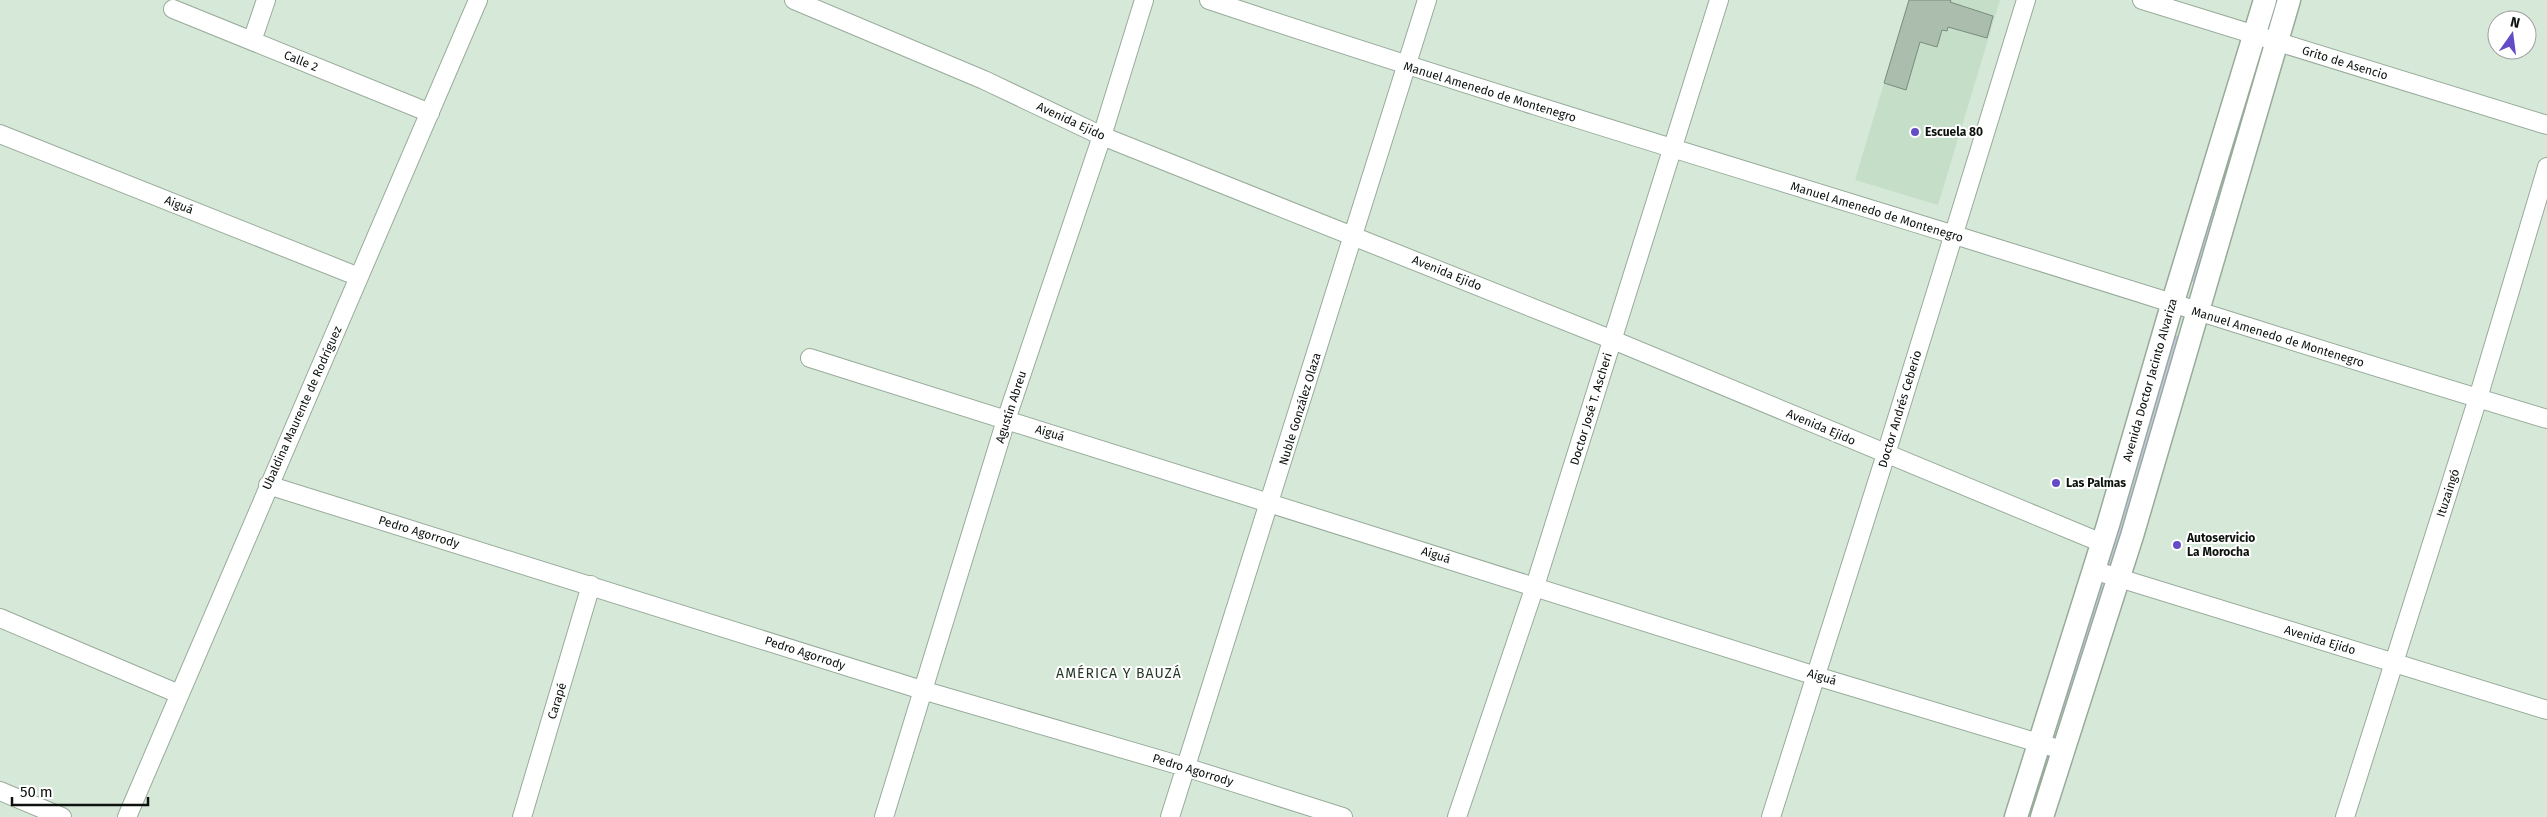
<svg xmlns="http://www.w3.org/2000/svg" width="2547" height="817" font-family="'Fira Sans',sans-serif">
<style>
.built{fill:#c4dec8}
.green{fill:#c7c6ea}
.building{fill:#abbead;stroke:#7a8c7d}
.lines{fill:none;stroke-linecap:round;stroke-linejoin:round}
.minor-casing{stroke:#98ab9b;stroke-width:20}
.major-casing{stroke:#98ab9b;stroke-width:25}
.minor{stroke:#fff;stroke-width:18}
.major{stroke:#fff;stroke-width:22}
.poi-dot{fill:#634cc5;stroke:#fff;stroke-width:2}
.labels{text-anchor:middle;dominant-baseline:central;stroke-width:4;stroke-linejoin:round;paint-order:stroke}
.street-label{font-size:12px;fill:#0c120d;stroke:#fff}
.poi-label{font-size:12px;font-weight:bold;fill:#0c120d;stroke:#fff;text-anchor:start}
.neighbourhood-label{font-size:14px;letter-spacing:1px;fill:#28382b;stroke:#fff}
</style>
<rect width="100%" height="100%" fill="#d6e9d8"/>
<path class="built" d="M1909,0H2000L1938,205L1855,180Z"/>
<path class="green" d="M2253,69L2259,70L2195,283L2190,281Z
M2174,335L2178,336L2179,339L2122,528L2125,534L2111,566L2108,565L2137,470L2134,463Z
M2102,585L2105,587L2064,719H2061L2058,715L2088,615L2095,608Z"/>
<path class="building" d="M1909,0H1951L1950,2L1993,16L1987,38L1948,27L1947,31L1942,30L1937,47L1920,42L1906,90L1884,83Z"/>
<g class="lines">
<defs>
<path id="minor" d="M794,0L984,80L1102,136L1613,340L2102,543
M1209,0C1454,82 1701,157 1948,233C2148,295 2347,359 2547,419
M2142,0L2547,125
M173,9L430,113
M252,41L266,0
M0,134L359,277
M810,358L1816,676L2062,750
M268,485L922,690L1185,767L1343,817
M2093,570L2547,710
M0,618L179,694
M0,791L62,817
M127,817L478,0
M522,817L591,585
M884,817L1006,420L1102,136L1144,0
M1170,817L1427,0
M1457,817L1535,586L1719,0
M1771,817L1886,454L2026,0
M2345,817L2478,398L2547,167"/>
<path id="major" d="M2016,817L2108,525L2172,305L2265,0
M2042,817L2132,536L2289,0"/>
</defs>
<use href="#minor" class="minor-casing"/>
<use href="#major" class="major-casing"/>
<use href="#minor" class="minor"/>
<use href="#major" class="major"/>
</g>
<g class="poi-dot">
<circle cx="1915" cy="132" r="5"/>
<circle cx="2056" cy="483" r="5"/>
<circle cx="2177" cy="545" r="5"/>
</g>
<g class="labels">
<g class="street-label">
<text transform="translate(301 61) rotate(22)">Calle 2</text>
<text transform="translate(2345 63) rotate(17)">Grito de Asencio</text>
<text transform="translate(1490 92) rotate(17)">Manuel Amenedo de Montenegro</text>
<text transform="translate(1071 121) rotate(25)">Avenida Ejido</text>
<text transform="translate(179 205) rotate(22)">Aiguá</text>
<text transform="translate(1877 212) rotate(17)">Manuel Amenedo de Montenegro</text>
<text transform="translate(1447 273) rotate(22)">Avenida Ejido</text>
<text transform="translate(2278 337) rotate(17)">Manuel Amenedo de Montenegro</text>
<text transform="translate(2150 380) rotate(-74)">Avenida Doctor Jacinto Alvariza</text>
<text transform="translate(1011 407) rotate(-72)">Agustín Abreu</text>
<text transform="translate(302 408) rotate(-66)">Ubaldina Maurente de Rodríguez</text>
<text transform="translate(1300 409) rotate(-73)">Nuble González Olaza</text>
<text transform="translate(1591 409) rotate(-73)">Doctor José T. Ascheri</text>
<text transform="translate(1900 409) rotate(-73)">Doctor Andrés Ceberio</text>
<text transform="translate(1821 427) rotate(23)">Avenida Ejido</text>
<text transform="translate(1050 433) rotate(17)">Aiguá</text>
<text transform="translate(2448 493) rotate(-72)">Ituzaingó</text>
<text transform="translate(419 532) rotate(17)">Pedro Agorrody</text>
<text transform="translate(1436 555) rotate(18)">Aiguá</text>
<text transform="translate(2320 640) rotate(17)">Avenida Ejido</text>
<text transform="translate(805 653) rotate(18)">Pedro Agorrody</text>
<text transform="translate(1822 677) rotate(17)">Aiguá</text>
<text transform="translate(557 701) rotate(-73)">Carapé</text>
<text transform="translate(1193 770) rotate(17)">Pedro Agorrody</text>
</g>
<g class="poi-label">
<text x="1925" y="132">Escuela 80</text>
<text x="2066" y="483">Las Palmas</text>
<text x="2187" y="538">Autoservicio<tspan x="2187" dy="14">La Morocha</tspan></text>
</g>
<g class="neighbourhood-label">
<text x="1119" y="673">AMÉRICA Y BAUZÁ</text>
</g>
</g>
<g transform="translate(2512 35) rotate(14)"><circle r="24" fill="#ffffff" stroke="#9ea09e"/>
<path d="M0-4L9 19L0 12L-9 19Z" fill="#634cc5"/>
<text y="-8" font-size="14" font-weight="bold" text-anchor="middle" fill="#0c120d">N</text>
</g>
<path d="M12 797v8h136v-8" fill="none" stroke="#0c120d" stroke-width="2.5"/>
<text x="20" y="797" font-size="15" fill="#0c120d" stroke="#ffffff" stroke-width="4" paint-order="stroke">50 m</text>
</svg>
